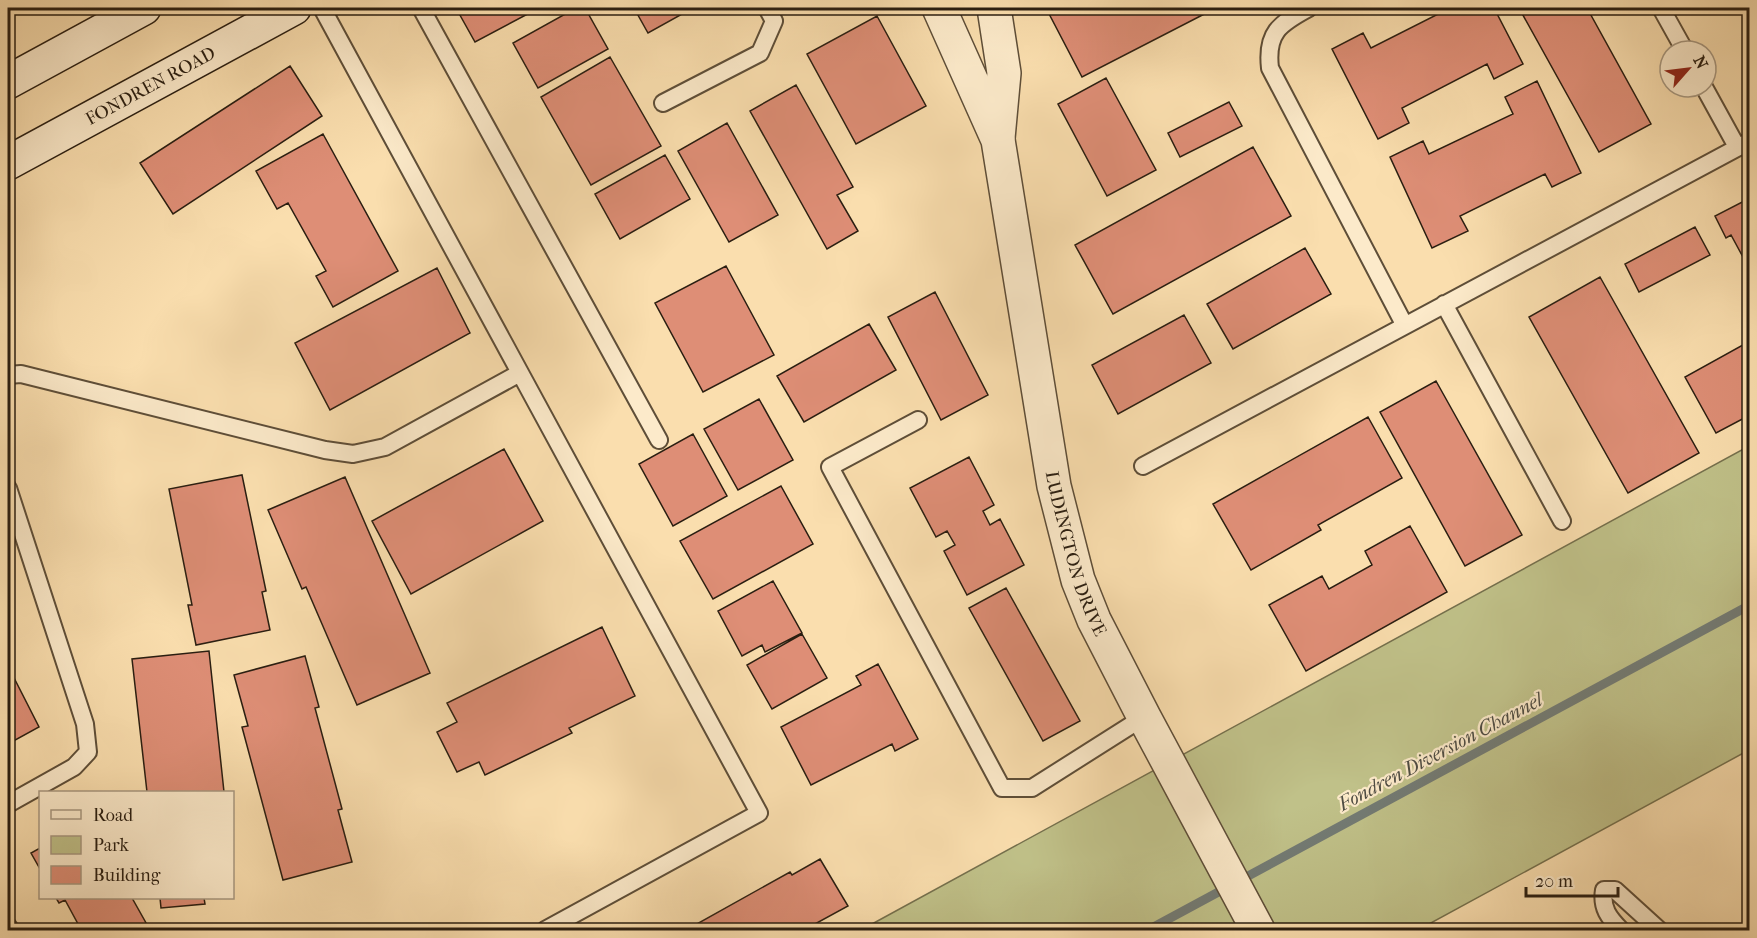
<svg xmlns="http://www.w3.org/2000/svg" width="1757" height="938" font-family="'IM FELL French Canon',serif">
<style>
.green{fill:#c0c189;stroke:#75704d;stroke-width:1.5}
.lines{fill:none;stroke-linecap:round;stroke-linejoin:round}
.stream{stroke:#737b74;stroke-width:9}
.building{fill:#de8e76;stroke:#2a1e11;stroke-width:1.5}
.lane-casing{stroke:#5e4e38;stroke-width:20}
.street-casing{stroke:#5e4e38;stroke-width:36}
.secondary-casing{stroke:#2a1e11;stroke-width:36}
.lane{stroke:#fceaca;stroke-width:16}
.street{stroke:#fceaca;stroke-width:33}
.secondary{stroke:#fceaca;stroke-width:33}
.labels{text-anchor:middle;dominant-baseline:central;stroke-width:4.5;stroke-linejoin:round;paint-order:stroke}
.street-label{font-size:18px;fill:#2a1e11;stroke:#fceaca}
.water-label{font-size:20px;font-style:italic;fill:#4e4c43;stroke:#fceaca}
</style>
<rect width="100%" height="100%" fill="#fadeae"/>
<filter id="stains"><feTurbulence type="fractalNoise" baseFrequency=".00333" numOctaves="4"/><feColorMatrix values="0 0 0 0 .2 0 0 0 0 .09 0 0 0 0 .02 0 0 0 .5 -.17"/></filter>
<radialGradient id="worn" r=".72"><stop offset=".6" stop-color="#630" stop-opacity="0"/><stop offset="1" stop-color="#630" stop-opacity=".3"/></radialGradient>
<path class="green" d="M1749,446V750L1418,930H861Z"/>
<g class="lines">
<path class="stream" d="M1148,930L1750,605"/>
</g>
<path class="building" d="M456,8H539L475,42Z
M576,8H585L608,49L538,88L513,43Z
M634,8H693L648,33Z
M1046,8H1216L1082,77Z
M1450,8H1494L1523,64L1494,79L1487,64L1402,108L1409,123L1378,139L1332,49L1363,33L1371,48Z
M1519,8H1587L1651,124L1599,152Z
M877,16L926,106L856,144L807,54Z
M610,57L661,146L591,185L541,97Z
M290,66L322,116L173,214L140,163Z
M1106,78L1156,170L1107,196L1058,104Z
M1537,81L1581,173L1552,187L1545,174L1460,216L1468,231L1432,248L1390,157L1423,141L1429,154L1513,114L1505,97Z
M796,85L853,187L837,195L858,231L827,249L750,111Z
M1229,102L1242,126L1180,157L1168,133Z
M727,123L778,215L729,242L678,151Z
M323,134L398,271L333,307L316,276L326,271L288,203L277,209L256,171Z
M1253,147L1291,216L1113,314L1075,245Z
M665,155L690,199L620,239L595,194Z
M1750,198V270L1731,235L1726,238L1715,216Z
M1695,227L1710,255L1639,292L1625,264Z
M1305,248L1331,294L1233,349L1207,304Z
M726,266L774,355L703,392L655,303Z
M437,268L470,333L330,410L295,343Z
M1600,277L1699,453L1628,493L1529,317Z
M935,292L988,395L941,420L888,317Z
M1184,315L1211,363L1118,414L1092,365Z
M869,324L896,370L804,422L777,376Z
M1750,341V415L1716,433L1685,377Z
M1436,381L1522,535L1465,566L1380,412Z
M759,399L793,460L738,490L704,429Z
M1368,417L1402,478L1318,525L1321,530L1251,570L1213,504Z
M693,434L727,496L673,526L639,464Z
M504,449L543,521L411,594L372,521Z
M969,457L994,505L983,511L990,525L1000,519L1024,565L967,595L944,551L955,545L947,531L936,537L910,488Z
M242,475L266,591L262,592L270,630L196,645L188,605H192L169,489Z
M345,477L430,673L357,705L306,587L302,589L268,510Z
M781,486L813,544L713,599L680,541Z
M1410,526L1447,592L1306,671L1269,605L1322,576L1329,589L1372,565L1365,551Z
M773,581L802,633L765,652L762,645L742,656L718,611Z
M1006,588L1080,721L1043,741L969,608Z
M602,627L635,696L569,728L572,733L485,775L479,762L457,772L437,732L457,722L447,703Z
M802,634L827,678L772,709L747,665Z
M209,651L224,792H147L132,659Z
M305,656L319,707L315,708L342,809L338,810L352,862L283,880L242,727L248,726L234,675Z
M878,664L918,739L895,751L892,744L811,785L781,727L861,685L856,676Z
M8,666L39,727L8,744Z
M40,848V869L31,853Z
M820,859L848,906L804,930H686L790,872L792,875Z
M56,898H132L150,930H74L72,927L78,924L65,900L59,903Z
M160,898H204L205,904L161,908Z"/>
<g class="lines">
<defs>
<path id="lane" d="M322,8L759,813L545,930
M421,8L659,440
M1309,8C1279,24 1266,33 1270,68L1404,324
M1661,8L1685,51
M1704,87L1737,147
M663,103L760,53L774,21L767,8
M1444,304L1562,521
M8,375L21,374L325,450L353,454L385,447L520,373
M918,420L830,467L1002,788H1032L1144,717
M1143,466L1750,141
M8,488L85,724L88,752L74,767L8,804
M8,926L10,930
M1621,930C1609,918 1601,908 1604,890H1615L1659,930"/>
<g id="street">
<path id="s1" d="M939,8L998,140L1054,486L1078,580L1094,620L1144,717L1258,930"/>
<path d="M994,8L1004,73L998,138"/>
</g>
<g id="secondary">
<path d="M8,82L144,8"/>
<path id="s2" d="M8,163L294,8"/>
</g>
</defs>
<use href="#lane" class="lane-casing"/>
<use href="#street" class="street-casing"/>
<use href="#secondary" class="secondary-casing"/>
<use href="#lane" class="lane"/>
<use href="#street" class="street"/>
<use href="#secondary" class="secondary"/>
</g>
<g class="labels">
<g class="street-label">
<text stroke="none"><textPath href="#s2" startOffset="162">FONDREN ROAD</textPath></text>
<text stroke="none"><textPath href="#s1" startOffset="566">LUDINGTON DRIVE</textPath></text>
</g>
<g class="water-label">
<text transform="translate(1440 752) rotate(-28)">Fondren Diversion Channel</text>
</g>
</g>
<rect width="1757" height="938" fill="none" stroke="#fadeae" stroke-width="30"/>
<rect x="9" y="9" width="1739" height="920" fill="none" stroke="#2a1e11" stroke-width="3"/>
<rect x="15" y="15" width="1727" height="908" fill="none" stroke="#2a1e11" stroke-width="1.5"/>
<rect x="39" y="791" width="195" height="108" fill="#fceaca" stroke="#a89880" stroke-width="1.5"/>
<rect x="51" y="810" width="30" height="9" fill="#fceaca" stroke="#a89880" stroke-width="1.5"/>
<text x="93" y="821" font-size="18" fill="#2a1e11">Road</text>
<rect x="51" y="836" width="30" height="18" fill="#c0c189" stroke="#a89880" stroke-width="1.5"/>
<text x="93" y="851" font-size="18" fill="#2a1e11">Park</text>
<rect x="51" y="866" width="30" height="18" fill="#de8e76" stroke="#a89880" stroke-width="1.5"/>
<text x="93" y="881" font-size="18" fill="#2a1e11">Building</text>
<g transform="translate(1688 69) rotate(62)"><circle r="28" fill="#fceaca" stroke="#a89880" stroke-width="1.5"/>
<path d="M0-4.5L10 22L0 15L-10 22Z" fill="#8f2418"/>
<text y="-9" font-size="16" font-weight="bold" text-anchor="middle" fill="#2a1e11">N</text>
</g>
<path d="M1526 887v9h92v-9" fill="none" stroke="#2a1e11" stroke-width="3"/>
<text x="1535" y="887" font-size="18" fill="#2a1e11" stroke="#fceaca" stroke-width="4.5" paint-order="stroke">20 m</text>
<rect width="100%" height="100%" filter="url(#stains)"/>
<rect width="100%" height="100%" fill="url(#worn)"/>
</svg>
